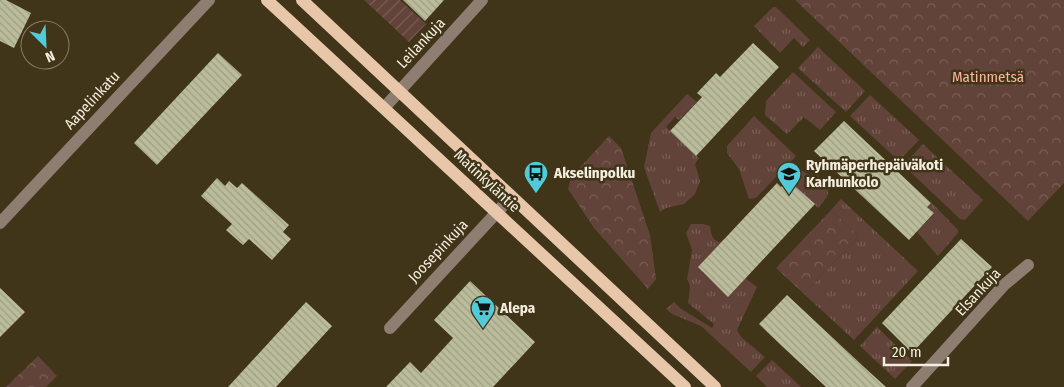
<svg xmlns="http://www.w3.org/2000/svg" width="1064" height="387" font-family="'Fira Sans Condensed',sans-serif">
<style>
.grass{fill:url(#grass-tufts)}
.forest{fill:url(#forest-crowns)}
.garden{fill:url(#garden-furrows)}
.building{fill:url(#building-back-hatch)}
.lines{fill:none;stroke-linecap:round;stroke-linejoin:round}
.minor{stroke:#8e7e71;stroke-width:12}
.major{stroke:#e7c6aa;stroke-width:12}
.labels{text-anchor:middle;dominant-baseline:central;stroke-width:5;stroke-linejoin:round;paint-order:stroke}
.street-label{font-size:15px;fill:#f5eede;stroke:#403419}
.park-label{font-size:15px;fill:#feb49d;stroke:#403419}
.poi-label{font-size:15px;font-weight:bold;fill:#f5eede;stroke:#403419;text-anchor:start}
</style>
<defs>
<pattern id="grass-tufts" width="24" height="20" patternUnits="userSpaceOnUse" patternTransform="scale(1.25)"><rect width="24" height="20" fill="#624339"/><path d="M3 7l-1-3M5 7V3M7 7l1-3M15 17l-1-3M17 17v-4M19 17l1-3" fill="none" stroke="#795e55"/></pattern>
<pattern id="forest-crowns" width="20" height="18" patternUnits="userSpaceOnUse" patternTransform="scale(1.25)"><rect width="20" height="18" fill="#624339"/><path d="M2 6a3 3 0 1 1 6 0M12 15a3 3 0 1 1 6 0" fill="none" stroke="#795e55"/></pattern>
<pattern id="garden-furrows" width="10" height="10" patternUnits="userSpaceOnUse" patternTransform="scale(1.25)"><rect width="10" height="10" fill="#624339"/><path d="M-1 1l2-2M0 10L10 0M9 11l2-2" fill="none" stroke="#795e55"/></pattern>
<pattern id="building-back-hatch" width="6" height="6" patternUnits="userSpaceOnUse" patternTransform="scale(1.25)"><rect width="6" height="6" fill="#bbbc9c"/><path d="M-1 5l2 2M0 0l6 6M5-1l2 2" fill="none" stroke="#9f9f86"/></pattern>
</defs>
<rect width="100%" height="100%" fill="#403419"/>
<path class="grass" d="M773,7H776L810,40L803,47L794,38L780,53L754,26Z
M818,47L865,91L846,112L798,68Z
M793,72L836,112L820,130L804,117L787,134L765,115L766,101Z
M687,94L697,102L679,120L675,117L666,127L699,158L695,164L700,181L695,194L684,204L666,208L660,212L644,167L651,133Z
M870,95L919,140L899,161L850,116Z
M754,116L796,156L756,198L749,199L739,169L727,153V146Z
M923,144L983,200L965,220L960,219L903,165Z
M792,167L796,172L800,170L811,175L815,172C829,190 835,189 818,208L784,176Z
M841,199L918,271L854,340L804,294L859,236L831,210Z
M931,202L958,230V233L938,256L917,232L934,214L927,207Z
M691,224H703L710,226C711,233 712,241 720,242L726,238L702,272L728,296L745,278L757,287L737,330L741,337L765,357L751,372L701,326L672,314L666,309L674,302L680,308L712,328L714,324L688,303L690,286L687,279L692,250L686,233Z
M877,327L912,361L895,379L860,346Z
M772,360L801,387H767L756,376Z"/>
<path class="forest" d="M795,0H1064V183L1028,221Z
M609,136L621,148L650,235L656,279L648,289L594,228L568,189L571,177Z
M831,210L859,236L804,294L776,268Z
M38,356L57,376L46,387H6Z"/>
<path class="garden" d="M364,0H400L426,24L409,42Z"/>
<path class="building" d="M0,0H6L31,13L14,48L0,41Z
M403,0H444L425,21Z
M753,43L779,67L696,156L670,131L702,97L697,93L716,73L720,77Z
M218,53L242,75L157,165L134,143Z
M844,121L931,203L927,207L934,213L909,240L814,151Z
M217,178L225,186L229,181L237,188L242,183L289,225L283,232L291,239L272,260L249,239L243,245L235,238L226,230L232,224L201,196Z
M788,180L815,204L728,297L698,267L777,183L781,187Z
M961,239L992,267L912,353L882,323Z
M470,281L535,342L493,387H386L410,362L421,373L453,338L434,320Z
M0,288L25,312L0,337Z
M787,295L864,367L886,387H826L783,347L759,324Z
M306,302L332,326L276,387H228Z"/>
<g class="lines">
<path class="minor" d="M384,108L482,0
M0,223L209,0
M390,328L511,197
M912,387L1004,285L1028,265"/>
<path class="major" d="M267,0L685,387
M302,0L715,387"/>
</g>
<defs>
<symbol id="bus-pin" viewBox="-11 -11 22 30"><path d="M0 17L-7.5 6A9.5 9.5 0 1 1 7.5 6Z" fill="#52cbd8" stroke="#403419"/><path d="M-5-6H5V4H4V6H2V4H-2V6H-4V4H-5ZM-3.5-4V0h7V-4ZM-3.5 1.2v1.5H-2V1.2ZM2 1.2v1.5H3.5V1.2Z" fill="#111"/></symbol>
<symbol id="school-pin" viewBox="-11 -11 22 30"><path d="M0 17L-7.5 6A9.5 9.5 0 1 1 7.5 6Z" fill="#52cbd8" stroke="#403419"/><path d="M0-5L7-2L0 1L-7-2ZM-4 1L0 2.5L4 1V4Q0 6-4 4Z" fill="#111"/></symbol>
<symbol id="supermarket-pin" viewBox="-11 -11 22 30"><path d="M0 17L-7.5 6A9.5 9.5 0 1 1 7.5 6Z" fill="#52cbd8" stroke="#403419"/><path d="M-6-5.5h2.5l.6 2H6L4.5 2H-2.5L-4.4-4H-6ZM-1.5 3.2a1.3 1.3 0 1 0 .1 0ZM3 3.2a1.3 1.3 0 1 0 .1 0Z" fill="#111"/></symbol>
</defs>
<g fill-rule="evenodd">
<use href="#bus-pin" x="522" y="159" width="28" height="38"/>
<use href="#school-pin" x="775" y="160" width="28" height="38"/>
<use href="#supermarket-pin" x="469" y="294" width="28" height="38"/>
</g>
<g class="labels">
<g class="street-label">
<text transform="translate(421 43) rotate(-47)">Leilankuja</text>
<text transform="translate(92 100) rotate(-47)">Aapelinkatu</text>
<text transform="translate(487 181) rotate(43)">Matinkyläntie</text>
<text transform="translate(438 251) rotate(-47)">Joosepinkuja</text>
<text transform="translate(978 292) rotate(-47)">Elsankuja</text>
</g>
<g class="park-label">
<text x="988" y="77">Matinmetsä</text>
</g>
<g class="poi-label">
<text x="806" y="165">Ryhmäperhepäiväkoti<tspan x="806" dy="17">Karhunkolo</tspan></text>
<text x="554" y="173">Akselinpolku</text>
<text x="500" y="308">Alepa</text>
</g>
</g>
<g transform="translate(45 45) rotate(156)"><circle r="24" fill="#403419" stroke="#887e68"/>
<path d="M0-4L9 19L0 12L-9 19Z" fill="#52cbd8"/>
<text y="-8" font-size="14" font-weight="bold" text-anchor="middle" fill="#f5eede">N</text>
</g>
<path d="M884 357v8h64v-8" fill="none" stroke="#f5eede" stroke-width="2.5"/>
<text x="892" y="357" font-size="15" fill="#f5eede" stroke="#403419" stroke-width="4" paint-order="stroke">20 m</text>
</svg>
